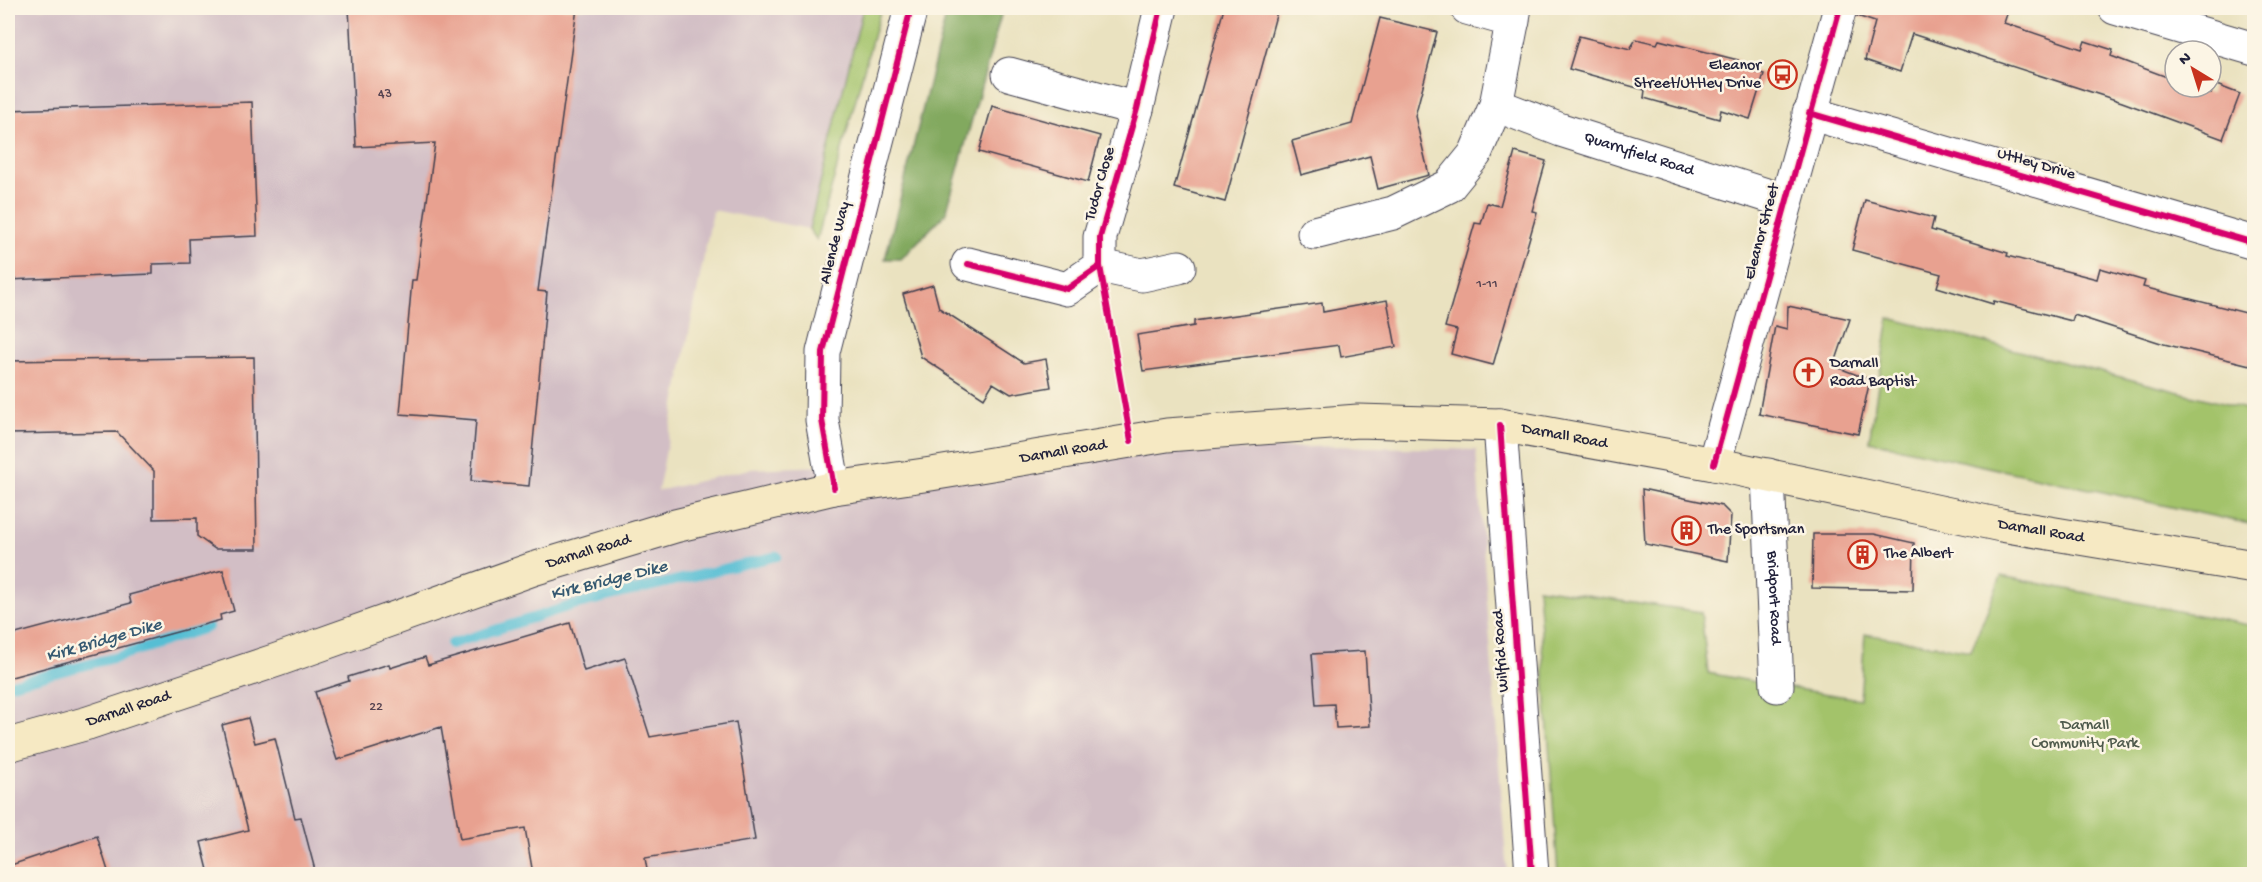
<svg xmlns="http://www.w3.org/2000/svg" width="2262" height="882" font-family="'Gochi Hand',sans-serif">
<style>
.industrial{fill:#d2bec5}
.green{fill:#a3c36b;stroke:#627253;stroke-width:1.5}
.forest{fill:#82a95f;stroke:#52664d;stroke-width:1.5}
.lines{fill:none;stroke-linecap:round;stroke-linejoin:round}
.stream{stroke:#57bed4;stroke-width:10}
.building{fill:#e8a190}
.minor-casing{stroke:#403f4f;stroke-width:35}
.secondary-casing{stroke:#403f4f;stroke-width:35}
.minor{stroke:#fff;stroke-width:33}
.secondary{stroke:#f6e9c3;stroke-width:33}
.cycleway-casing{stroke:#fcf5e5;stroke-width:10}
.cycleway{stroke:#d6006c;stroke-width:6}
.labels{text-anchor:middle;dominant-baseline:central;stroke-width:5;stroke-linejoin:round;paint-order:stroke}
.number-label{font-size:14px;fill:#544250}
.poi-label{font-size:16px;fill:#22223b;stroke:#fcf5e5;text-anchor:start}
.street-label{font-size:16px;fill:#22223b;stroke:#fcf5e5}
.park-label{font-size:16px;fill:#4f5a4c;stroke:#fcf5e5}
.water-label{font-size:18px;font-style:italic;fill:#355971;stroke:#fcf5e5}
</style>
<rect width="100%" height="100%" fill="#fcf5e5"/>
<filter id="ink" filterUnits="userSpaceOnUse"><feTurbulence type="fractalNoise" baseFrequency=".0167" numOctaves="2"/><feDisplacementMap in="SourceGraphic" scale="12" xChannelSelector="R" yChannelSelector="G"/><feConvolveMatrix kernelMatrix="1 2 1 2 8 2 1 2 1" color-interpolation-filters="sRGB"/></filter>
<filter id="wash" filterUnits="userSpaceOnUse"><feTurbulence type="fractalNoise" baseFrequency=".008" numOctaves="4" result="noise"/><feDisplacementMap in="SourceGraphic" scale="24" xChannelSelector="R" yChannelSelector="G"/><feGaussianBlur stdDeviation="1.35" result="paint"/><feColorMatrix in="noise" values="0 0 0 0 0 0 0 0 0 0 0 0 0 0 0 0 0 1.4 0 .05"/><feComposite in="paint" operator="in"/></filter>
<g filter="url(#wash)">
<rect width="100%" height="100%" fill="#eae2c0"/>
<path class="industrial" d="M8,8H863L809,229L713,210L658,491L749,469L1338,446L1476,450L1507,874H8Z"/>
<path class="green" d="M863,8H881L817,240L809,229Z
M1889,318L2254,411V525L1869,441Z
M2001,576L2254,626V874H1558L1538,588L1701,612L1708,673L1777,686L1860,699L1865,634L1971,651Z"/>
<path class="forest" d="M948,8H1003L946,213L901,259H885Z"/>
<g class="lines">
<path class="stream" d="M451,644L570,606L777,556
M8,685L117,657L208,627"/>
</g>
<g id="blocks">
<path class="building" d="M349,8H577L538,291L547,292L529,486L471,481L476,420L400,414L412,280H416L435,143L356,147Z
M1224,8H1278L1225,202L1174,188Z
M1858,8H2009L2004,23L2082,49L2085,41L2113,50L2111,56L2175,80V87H2193L2211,94L2214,84L2240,94L2223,139L2122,102L1912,34L1900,72L1865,60L1875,22L1857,16Z
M1380,18L1437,32L1415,116L1429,175L1378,189L1370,156L1301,175L1292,141L1352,124Z
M1579,36L1630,49L1636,39L1657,44L1659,40L1738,60L1735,66L1764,74L1750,119L1721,110L1719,119L1644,98L1645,90L1569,69Z
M252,102L257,236L189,239L190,263L153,264V274L8,280V110Z
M992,106L1100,136L1088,182L979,152Z
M1515,152L1546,161L1532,211L1537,212L1493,365L1451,354L1457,330L1445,327L1475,223L1481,224L1487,203L1500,206Z
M1865,200L1934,218L1931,230L2008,253L2007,256L2097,279L2100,268L2145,281L2143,287L2254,315V349L2250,365L2164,344L2074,315L2072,321L1994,301L1993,304L1937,287L1941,274L1852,250Z
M933,285L939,308L1024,363L1046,359L1051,387L1011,394L993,383L984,398L921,357L903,294Z
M1387,300L1396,347L1341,357L1339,345L1143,371L1137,335L1194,326V321L1322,303L1323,312Z
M1788,306L1850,319L1834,366L1870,380L1858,434L1759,414L1775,326L1787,329Z
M254,357L257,549H215L197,536V518L154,519V471L117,432L8,434V361Z
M1642,489L1722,506L1731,515L1728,561L1645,544Z
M1813,534H1874L1914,543L1913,590L1812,588Z
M223,570L234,611L220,615L221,620L8,678V636L131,603L129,595Z
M570,623L584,671L625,658L650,737L736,722L755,840L645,858L647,870L622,874H533L525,828L460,839L441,727L337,760L315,692L349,681L348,677L389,664L390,668L425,657L428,665Z
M1365,651L1370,726L1336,728L1334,704L1316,705L1312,654Z
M248,718L255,743L275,738L295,818L301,817L316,874H209L201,842L248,830L222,725Z
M97,836L109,874H8V866Z"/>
</g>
</g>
<g filter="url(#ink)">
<use href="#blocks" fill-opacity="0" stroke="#403f4f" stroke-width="1.5"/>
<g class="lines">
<defs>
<g id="minor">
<path d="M1467,8L1513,21"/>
<path id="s1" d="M1515,8L1496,105L1561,130L1785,201"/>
<path d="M2115,8L2254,49"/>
<path d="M1009,74L1137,109"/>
<path d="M1809,113L2254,243"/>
<path d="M1314,233L1393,213L1449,186L1475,154L1496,105"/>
<path d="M968,264L1067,289L1100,266V237L1137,109L1161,8"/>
<path d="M1100,266L1142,275L1179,267"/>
<path d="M1500,425L1532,874"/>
<path d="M1714,464L1840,8"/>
<path id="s2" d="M1768,475L1777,686"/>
<path d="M834,488L822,420L823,352L911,8"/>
</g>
<g id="secondary">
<path id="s3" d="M8,745L88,723L277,660L533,569L675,526L834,488L931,474L1167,435L1358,421L1500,425L1714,464L2001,525L2254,567"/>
</g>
</defs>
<use href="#minor" class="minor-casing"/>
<use href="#secondary" class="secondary-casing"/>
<use href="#minor" class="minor"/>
<use href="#secondary" class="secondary"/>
<defs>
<path id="cycleway" d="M1809,113L2254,243
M968,264L1067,289L1100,266V237L1137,109L1161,8
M1100,266L1131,441
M1500,425L1532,874
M1714,464L1840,8
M834,488L822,420L823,352L911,8"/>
</defs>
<use href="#cycleway" class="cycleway-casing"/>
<use href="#cycleway" class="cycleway"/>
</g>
</g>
<defs>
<symbol id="bus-ring" viewBox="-11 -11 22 22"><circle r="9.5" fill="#fcf5e5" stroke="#c8321e" stroke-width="1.5"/><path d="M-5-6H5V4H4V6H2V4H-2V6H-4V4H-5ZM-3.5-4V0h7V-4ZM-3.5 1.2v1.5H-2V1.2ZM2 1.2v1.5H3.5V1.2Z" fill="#c8321e"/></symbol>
<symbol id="church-ring" viewBox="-11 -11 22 22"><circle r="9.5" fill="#fcf5e5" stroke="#c8321e" stroke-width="1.5"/><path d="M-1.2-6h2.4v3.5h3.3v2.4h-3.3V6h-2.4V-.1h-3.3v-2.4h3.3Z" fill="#c8321e"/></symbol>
<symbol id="building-ring" viewBox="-11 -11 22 22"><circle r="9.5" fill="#fcf5e5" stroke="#c8321e" stroke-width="1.5"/><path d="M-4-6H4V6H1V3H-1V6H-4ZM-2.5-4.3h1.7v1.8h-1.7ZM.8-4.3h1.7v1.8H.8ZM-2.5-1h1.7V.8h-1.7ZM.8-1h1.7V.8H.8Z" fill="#c8321e"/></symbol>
</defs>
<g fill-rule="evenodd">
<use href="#bus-ring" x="1766" y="58" width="33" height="33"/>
<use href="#church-ring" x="1792" y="356" width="33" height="33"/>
<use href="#building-ring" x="1670" y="514" width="33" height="33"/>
<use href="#building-ring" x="1846" y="538" width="33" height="33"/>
</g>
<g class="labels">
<g class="number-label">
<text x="385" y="94">43</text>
<text x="1487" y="284">1-11</text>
<text x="376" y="707">22</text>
</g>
<g class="poi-label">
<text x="1761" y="66" text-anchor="end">Eleanor<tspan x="1761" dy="18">Street/Uttley Drive</tspan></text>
<text x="1830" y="364">Darnall<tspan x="1830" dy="18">Road Baptist</tspan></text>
<text x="1708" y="530">The Sportsman</text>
<text x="1884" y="554">The Albert</text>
</g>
<g class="street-label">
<text stroke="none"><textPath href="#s1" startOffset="250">Quarryfield Road</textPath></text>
<text transform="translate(2036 165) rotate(16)">Uttley Drive</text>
<text transform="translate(1101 184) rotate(-74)">Tudor Close</text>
<text transform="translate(1763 232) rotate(-75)">Eleanor Street</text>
<text transform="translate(836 243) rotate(-76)">Allende Way</text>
<text stroke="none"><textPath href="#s3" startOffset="1602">Darnall Road</textPath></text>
<text stroke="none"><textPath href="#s3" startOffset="1098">Darnall Road</textPath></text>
<text stroke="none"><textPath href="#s3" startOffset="2088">Darnall Road</textPath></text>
<text stroke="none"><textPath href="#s3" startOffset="612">Darnall Road</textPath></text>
<text stroke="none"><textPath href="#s2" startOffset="123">Bridport Road</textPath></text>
<text transform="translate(1502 651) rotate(-94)">Wilfrid Road</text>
<text stroke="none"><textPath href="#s3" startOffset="126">Darnall Road</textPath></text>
</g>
<g class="park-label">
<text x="2085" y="726">Darnall<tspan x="2085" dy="18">Community Park</tspan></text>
</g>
<g class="water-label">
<text transform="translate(609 581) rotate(-14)">Kirk Bridge Dike</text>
<text transform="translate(104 641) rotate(-16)">Kirk Bridge Dike</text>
</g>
</g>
<rect width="2262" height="882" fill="none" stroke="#fcf5e5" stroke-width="30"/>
<g transform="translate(2193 69) rotate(322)"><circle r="28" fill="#fcf5e5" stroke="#a5a1a1" stroke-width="1.5"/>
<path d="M0-4.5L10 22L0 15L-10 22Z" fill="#c8321e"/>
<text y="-9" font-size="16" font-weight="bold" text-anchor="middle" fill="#22223b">N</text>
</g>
</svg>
